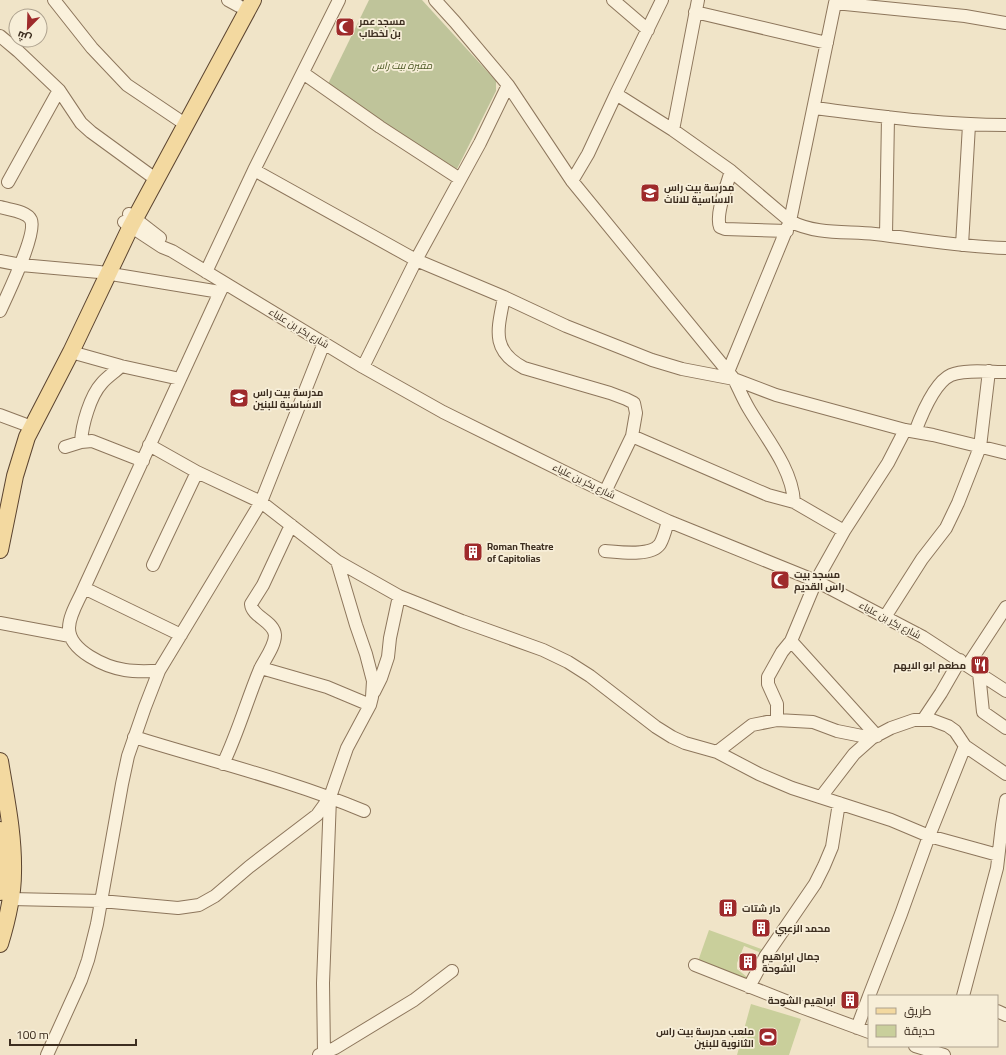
<svg xmlns="http://www.w3.org/2000/svg" width="1006" height="1055" font-family="Georgia,Cairo,serif">
<style>
.green{fill:#c9cf9b}
.cemetery{fill:#bfc49a}
.lines{fill:none;stroke-linecap:round;stroke-linejoin:round}
.minor-casing{stroke:#8d765c;stroke-width:14}
.major-casing{stroke:#5b4430;stroke-width:18}
.minor{stroke:#faf1dc;stroke-width:12}
.major{stroke:#f3d9a0;stroke-width:16}
.labels{text-anchor:middle;dominant-baseline:central;stroke-width:3.5;stroke-linejoin:round;paint-order:stroke}
.poi-label{font-size:10px;font-weight:bold;fill:#3d2e20;stroke:#f7eed8;text-anchor:start}
.park-label{font-size:10px;font-style:italic;fill:#4d5a26;stroke:#f7eed8}
.street-label{font-size:10px;fill:#3d2e20;stroke:#f7eed8}
</style>
<rect width="100%" height="100%" fill="#f0e4c8"/>
<path class="green" d="M709,930L764,950L760,961L759,952L744,946L737,963V969L747,977L745,982L697,964Z
M751,1004L801,1019L789,1055H737Z"/>
<path class="cemetery" d="M369,0H422L496,81V91L457,169L384,124L328,84Z"/>
<g class="lines">
<defs>
<path id="minor" d="M54,0L92,48L127,85L179,120
M228,0L239,6
M435,0L455,22L508,85L572,181L734,379L776,395L905,430L933,435L1006,453
M613,0L648,30
M836,0L835,3L965,16L1006,23
M695,12L827,43
M0,36L18,51L59,90L81,123L91,132L150,175
M303,73L380,127L460,179
M616,94L662,0
M814,108C878,116 941,125 1006,125
M673,130L698,0
M254,170L416,260L504,297L566,326L652,360L682,369L734,379C739,389 743,399 749,409C766,438 792,468 794,502
M731,171C727,185 715,214 720,227L725,229L787,231
M572,181L588,154L616,94L673,130L731,171L790,221C816,235 847,231 875,234C918,239 962,247 1006,248
M8,182L59,90
M0,207C9,210 27,211 31,220C37,233 7,296 0,311
M129,214L160,238
M124,222L162,247L172,251L363,367L443,412L605,492L668,521L816,581L923,637L1006,691
M886,235L888,117
M962,245L969,125
M0,261L21,265L99,272L220,292L223,286
M206,272L254,170L339,0
M504,297C498,329 490,350 524,368L610,393L626,399L634,403L636,413L632,436L605,492
M71,352L121,366L180,379
M363,367L416,260L480,143L508,85
M728,372L790,221L835,3
M0,415L32,427
M915,432C921,416 935,382 951,375C965,369 990,372 1006,372
M632,436L768,495L794,502L844,531
M81,442C82,425 90,396 102,383C107,377 115,372 121,366
M149,445L197,472L261,502L337,561L399,596L462,621L543,650L568,662L590,676L656,727L672,737L685,743L717,752L759,774L792,788L891,820L929,836L998,855
M65,447L81,442L92,441L143,461
M605,551C619,552 651,557 660,544C664,537 666,528 668,521
M153,565L197,472
M84,588L181,635
M885,617L922,559L946,528L958,503L980,447L989,371
M0,623L70,636
M791,641L877,736
M968,665L1006,607
M261,668L327,687L370,705
M159,671C148,671 136,672 125,670C106,667 69,651 69,628C69,615 79,600 84,588L220,292
M979,673L983,712L1006,728
M374,692L381,678L388,657L390,638L399,596
M777,720V704L768,684V677L782,652L791,641L816,581L844,531L888,463L905,430
M923,720L941,693L960,660
M134,737C211,761 290,780 364,811
M717,752L752,725L777,720L813,722L837,731L872,738L891,728L914,720H932L948,726L955,731L965,746L1006,774
M223,764C238,733 247,700 260,669C265,659 275,646 275,635C274,621 252,617 251,604L263,585L291,525
M821,797L854,754L872,738
M11,899L101,901L178,908L199,905L215,896L249,867L317,815L330,797L347,748L370,705L372,697L373,681L366,654L356,625L337,561
M695,965L801,1007L869,1032
M749,987L765,957L815,884L824,866L832,847L839,803
M869,996L901,914L929,836L965,746
M963,996L997,868L1002,825L1006,800
M997,1011L1006,1015
M857,1028L869,996
M915,1046L944,1055
M324,1053L323,983L330,798
M47,1055L81,980L88,960L97,924L122,784L128,756L145,707L159,671L261,502L324,343
M319,1055L335,1048L414,1000L452,971"/>
<path id="major" d="M0,550L15,476L27,437L71,352L131,226L253,0
M0,761C6,798 14,835 13,873C13,897 7,921 0,944
M0,830L2,864L0,892"/>
</defs>
<use href="#minor" class="minor-casing"/>
<use href="#major" class="major-casing"/>
<use href="#minor" class="minor"/>
<use href="#major" class="major"/>
</g>
<defs>
<symbol id="mosque-square" viewBox="-11 -11 22 22"><rect x="-9" y="-9" width="18" height="18" rx="4" fill="#9e2a2b" stroke="#f7eed8"/><path d="M3.5-4.9A6 6 0 1 0 3.5 4.9A5 5 0 1 1 3.5-4.9Z" fill="#fff"/></symbol>
<symbol id="school-square" viewBox="-11 -11 22 22"><rect x="-9" y="-9" width="18" height="18" rx="4" fill="#9e2a2b" stroke="#f7eed8"/><path d="M0-5L7-2L0 1L-7-2ZM-4 1L0 2.5L4 1V4Q0 6-4 4Z" fill="#fff"/></symbol>
<symbol id="building-square" viewBox="-11 -11 22 22"><rect x="-9" y="-9" width="18" height="18" rx="4" fill="#9e2a2b" stroke="#f7eed8"/><path d="M-4-6H4V6H1V3H-1V6H-4ZM-2.5-4.3h1.7v1.8h-1.7ZM.8-4.3h1.7v1.8H.8ZM-2.5-1h1.7V.8h-1.7ZM.8-1h1.7V.8H.8Z" fill="#fff"/></symbol>
<symbol id="restaurant-square" viewBox="-11 -11 22 22"><rect x="-9" y="-9" width="18" height="18" rx="4" fill="#9e2a2b" stroke="#f7eed8"/><path d="M-5-6h1v4h1v-4h1v4h1v-4h1v5L-1.5 .5V6h-2V.5L-5-1ZM5-6V6H3V1.5H1.5Q1.5-4 5-6Z" fill="#fff"/></symbol>
<symbol id="stadium-square" viewBox="-11 -11 22 22"><rect x="-9" y="-9" width="18" height="18" rx="4" fill="#9e2a2b" stroke="#f7eed8"/><path d="M0-5a6.5 5 0 1 0 0 10a6.5 5 0 1 0 0-10ZM-3.5-1.8h7v3.6h-7Z" fill="#fff"/></symbol>
</defs>
<g fill-rule="evenodd">
<use href="#mosque-square" x="334" y="16" width="22" height="22"/>
<use href="#school-square" x="639" y="182" width="22" height="22"/>
<use href="#school-square" x="228" y="387" width="22" height="22"/>
<use href="#building-square" x="462" y="541" width="22" height="22"/>
<use href="#mosque-square" x="769" y="569" width="22" height="22"/>
<use href="#restaurant-square" x="969" y="654" width="22" height="22"/>
<use href="#building-square" x="717" y="897" width="22" height="22"/>
<use href="#building-square" x="750" y="917" width="22" height="22"/>
<use href="#building-square" x="737" y="951" width="22" height="22"/>
<use href="#building-square" x="839" y="989" width="22" height="22"/>
<use href="#stadium-square" x="757" y="1026" width="22" height="22"/>
</g>
<g class="labels">
<g class="poi-label">
<text x="359" y="21">مسجد عمر<tspan x="359" dy="12">بن لخطاب</tspan></text>
<text x="664" y="187">مدرسة بيت راس<tspan x="664" dy="12">الاساسية للاناث</tspan></text>
<text x="253" y="392">مدرسة بيت راس<tspan x="253" dy="12">الاساسية للبنين</tspan></text>
<text x="487" y="546">Roman Theatre<tspan x="487" dy="12">of Capitolias</tspan></text>
<text x="794" y="574">مسجد بيت<tspan x="794" dy="12">راس القديم</tspan></text>
<text x="966" y="665" text-anchor="end">مطعم ابو الايهم</text>
<text x="742" y="908">دار شتات</text>
<text x="775" y="928">محمد الزعبي</text>
<text x="762" y="956">جمال ابراهيم<tspan x="762" dy="12">الشوحة</tspan></text>
<text x="836" y="1000" text-anchor="end">ابراهيم الشوحة</text>
<text x="754" y="1031" text-anchor="end">ملعب مدرسة بيت راس<tspan x="754" dy="12">الثانوية للبنين</tspan></text>
</g>
<g class="park-label">
<text x="402" y="65">مقبرة بيت راس</text>
</g>
<g class="street-label">
<text transform="translate(299 328) rotate(31)">شارع بكر بن علياء</text>
<text transform="translate(584 481) rotate(26)">شارع بكر بن علياء</text>
<text transform="translate(890 620) rotate(28)">شارع بكر بن علياء</text>
</g>
</g>
<rect x="868" y="995" width="130" height="52" fill="#f7eed8" stroke="#ada18e"/>
<rect x="876" y="1008" width="20" height="6" fill="#f3d9a0" stroke="#ada18e"/>
<text x="904" y="1015" font-size="12" fill="#3d2e20">طريق</text>
<rect x="876" y="1025" width="20" height="12" fill="#c9cf9b" stroke="#ada18e"/>
<text x="904" y="1035" font-size="12" fill="#3d2e20">حديقة</text>
<g transform="translate(28 28) rotate(203)"><circle r="19" fill="#f7eed8" stroke="#ada18e"/>
<path d="M0-3L7 15L0 10L-7 15Z" fill="#9e2a2b"/>
<text y="-6" font-size="11" font-weight="bold" text-anchor="middle" fill="#3d2e20">ش</text>
</g>
<path d="M10 1039v6h126v-6" fill="none" stroke="#3d2e20" stroke-width="2"/>
<text x="16" y="1039" font-size="12" fill="#3d2e20" stroke="#f7eed8" stroke-width="3" paint-order="stroke">100 m</text>
</svg>
